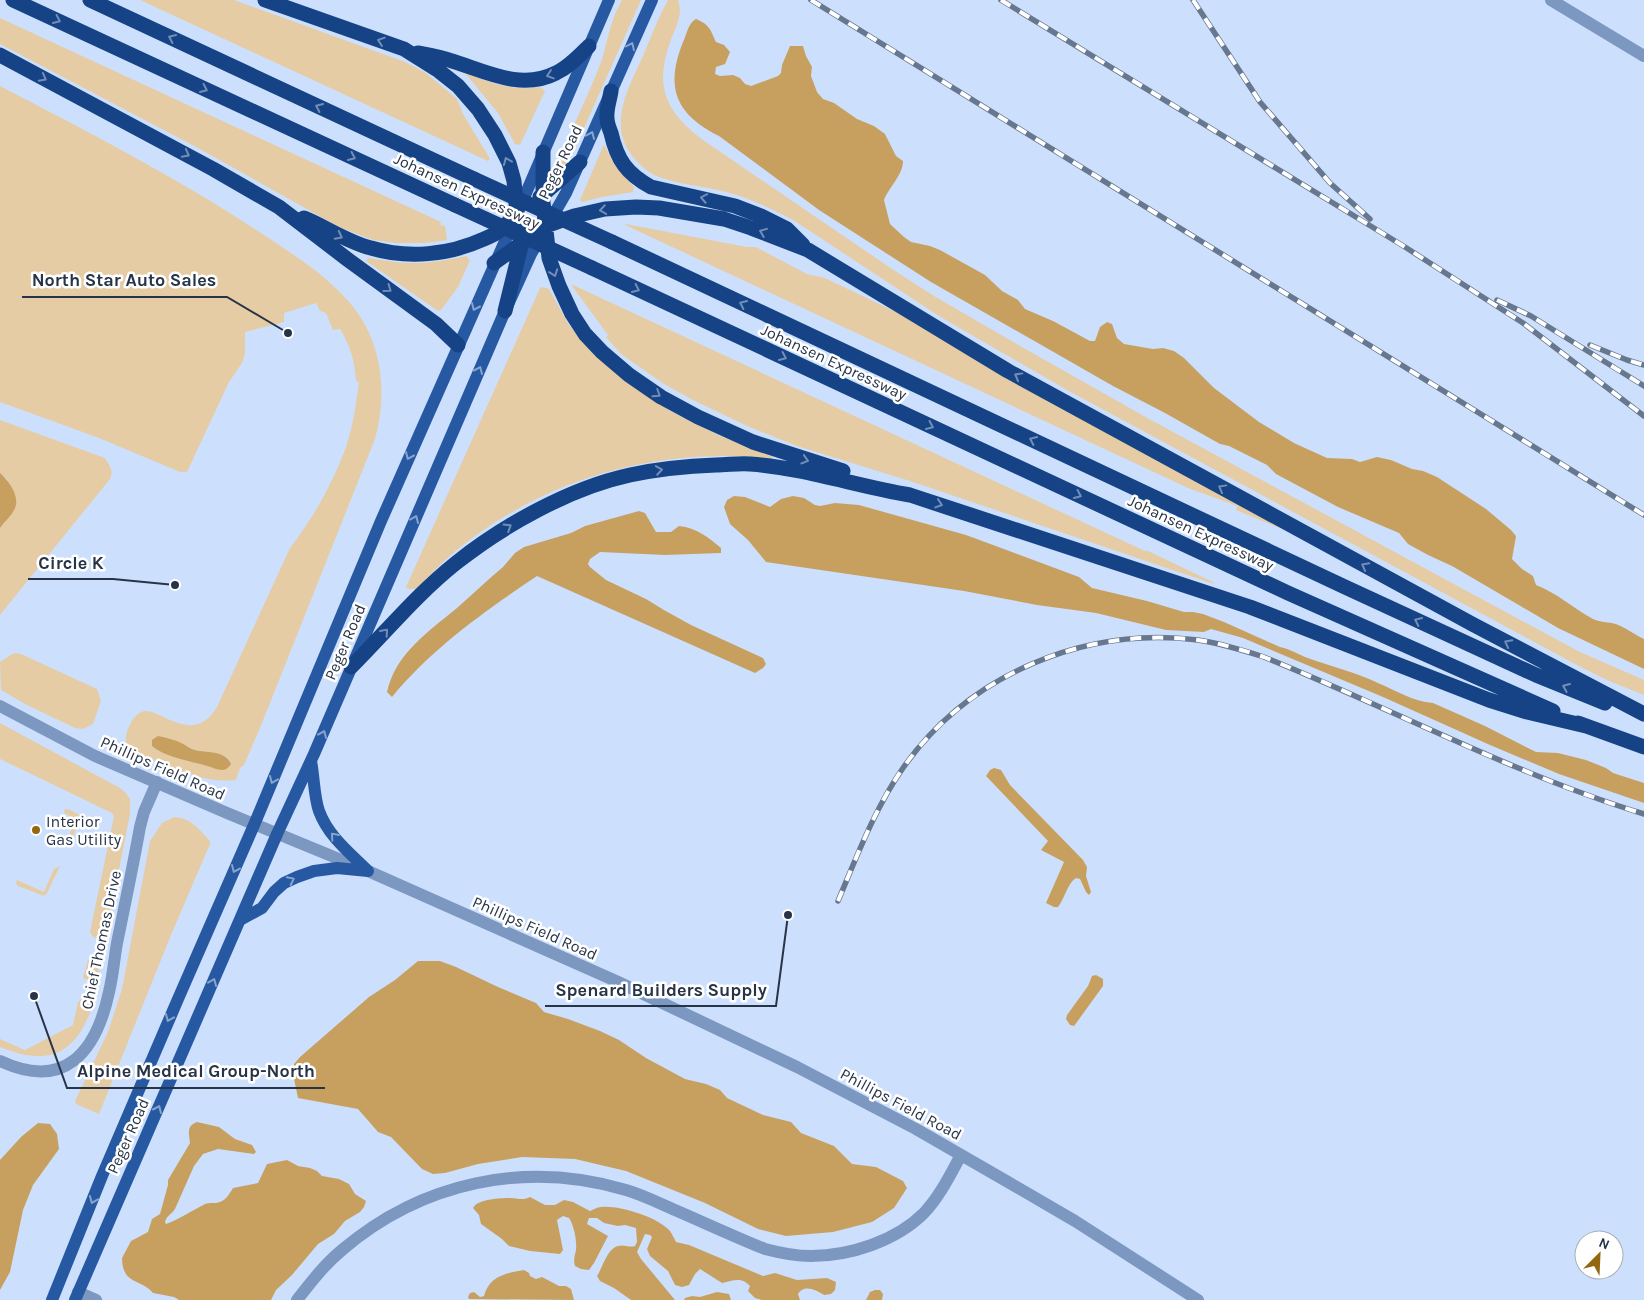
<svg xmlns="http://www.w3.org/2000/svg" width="1644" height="1300" font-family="Karla,sans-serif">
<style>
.green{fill:#e5cca5;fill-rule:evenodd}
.forest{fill:#c7a060}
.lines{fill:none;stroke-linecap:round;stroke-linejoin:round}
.minor{stroke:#7c98c1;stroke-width:12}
.major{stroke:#2759a3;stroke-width:12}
.highway{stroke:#154386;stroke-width:15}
.rail-casing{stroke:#67778e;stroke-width:5.5}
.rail{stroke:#fff;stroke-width:4;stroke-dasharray:11;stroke-linecap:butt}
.highway-bridge{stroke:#154386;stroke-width:15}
.oneway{stroke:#738eb6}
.oneway2{stroke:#88a4cc}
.poi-dot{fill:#926710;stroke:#fff;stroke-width:2}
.labels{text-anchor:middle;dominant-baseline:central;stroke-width:5;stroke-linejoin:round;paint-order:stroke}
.street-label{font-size:16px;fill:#273447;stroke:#fff}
.poi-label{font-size:16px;fill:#273447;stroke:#fff;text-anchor:start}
.leader{fill:none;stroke:#273447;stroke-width:2}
.callout-dot{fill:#273447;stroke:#fff;stroke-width:2}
.callout-label{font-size:18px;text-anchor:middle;font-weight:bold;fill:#273447;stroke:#fff;stroke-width:5;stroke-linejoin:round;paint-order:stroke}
</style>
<rect width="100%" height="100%" fill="#cce0fe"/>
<path class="green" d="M140,0H234L405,62L426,73L457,99L463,114L490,159L488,161Z
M622,0H641L576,146L558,175H556C566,138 584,105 598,70C608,46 608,23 622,0Z
M668,0H678C683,13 677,25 672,37C654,84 663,110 703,140L892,269L934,296L1029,351L1151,420L1465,590L1580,652L1644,680V695L1609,681L1575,664L1067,390L939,316L793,220C772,209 750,198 726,192C704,186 681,185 659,177C649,173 642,167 635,159C606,128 628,88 643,56C651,37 658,18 668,0Z
M0,18L441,222L440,225L445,226L447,240L425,243H396L373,240L339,227L198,148L0,44Z
M465,73C490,82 513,92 540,87L545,91L520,145L515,144L498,113Z
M0,86C90,133 180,179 264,235C297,257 334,280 357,312C383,348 387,397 375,439L260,728L244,765L240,768L236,780C209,783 190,774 165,765C156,761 129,752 126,741C125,736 128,728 131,723C133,718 138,712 145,711C150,711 155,713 159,715C183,726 199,733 216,709L290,548C313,518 333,483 346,447C353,426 356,404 359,382L356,381C355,362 350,345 340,329L333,330L326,313L320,311L316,303L284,313V322L245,332V354L242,363L229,382L187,472H180L99,438L0,402ZM174,741C181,743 187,747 193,749C205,753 218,752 229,758L207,766L169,755L157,750Z
M604,144L615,166L634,187L633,192L602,197L582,202L580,200Z
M626,224L747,247H756L807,274L825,278L902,315L1279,527V528L1236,510L1237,506L1188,488L625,225Z
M466,256L470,260L458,287L441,310L438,311L366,261L368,258C377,259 386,261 395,262C419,265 443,261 466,256Z
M573,285L1145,551L1146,550L1213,582L1214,584L913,482L797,446L747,426L691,399L664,384L621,354L606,337L608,335L572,286Z
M542,287L549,289L569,325L578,336L652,399L670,411L718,435L773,457L772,459C663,446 550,477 463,545C446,558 431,574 416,589H408L406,587L540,288Z
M0,420L105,458C110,466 114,471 110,479L0,615V528L11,515L13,490L7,479L0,473Z
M14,653L21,654L97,689L101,701L93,724L83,729L75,728L27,705L1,690L0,662Z
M0,723L120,788L125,792L130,799V814L107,930L101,939L93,937L90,932L114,816L112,813L0,759Z
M65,809H68L82,816L68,848L66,842L76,819L64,813Z
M174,817C191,818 199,829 210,841V844L171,935L99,1114L76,1104L75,1101L108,1032L122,989L150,841L162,823Z
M60,866L47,893L44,896L18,886L16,883L17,880L44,892L54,869Z
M88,960L96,964L100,973L99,980L90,981L83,978Z
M85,996L90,998L94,1002C77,1053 51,1068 0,1047V1039L25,1050L73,1025L78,1002Z"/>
<path class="forest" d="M696,19C710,25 710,29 716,42L724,45L730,52L725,64L716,67L715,74L720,76L733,75L740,78L745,84L751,86L778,76L781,73L782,65L790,46H803L806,56L812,67L811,76L817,92L823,99L834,103L857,119L874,126L885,134L896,156L903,161C903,175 889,187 884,200L890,224L904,237L911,242L930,246L940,250L985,275L1002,291L1018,300L1025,309L1053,321L1090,341H1095L1100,327L1107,322L1112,324L1117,338L1124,344L1153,349L1163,348L1174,351L1184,358L1214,388L1259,422L1294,443L1327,458L1352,459L1360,462L1377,457L1391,460L1412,469L1423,471L1437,477L1486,509L1511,530L1516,536L1512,559L1522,569L1533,576L1536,585C1557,593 1573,608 1593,619C1600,622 1605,622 1612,623C1624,626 1633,634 1644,639V669L1558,628L1452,566L1428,555L1408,544L1399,533L1338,507L1276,474L1267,465L1229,446L1220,444L1165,413L1113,386L931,282L819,210L719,136C675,114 665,87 683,42C687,34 688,23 696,19Z
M0,473C8,480 18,493 16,505C14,514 5,521 0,528Z
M734,496L745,497L770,507L781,499L793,496L804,498L815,505L820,506L835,503L859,505L966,535L1079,577L1092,588L1147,601L1184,612H1193L1203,614L1224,622L1280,647C1289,649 1296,653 1305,657C1329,666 1355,672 1378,683C1397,691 1412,701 1433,703L1485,726L1536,752L1558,753L1586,760L1606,768L1613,773L1644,783V803L1559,774L1490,745L1383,697L1243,638L1211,629L1204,632L1166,630L1096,613L1037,605L964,591L766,562L748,540L730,524L724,507L727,500Z
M639,511L645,513L656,532H671L679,526C697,528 708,537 721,548V553L665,555L600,552L590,559L588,564L590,567L606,580L646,599L664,610L691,625L763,658L766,664L763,668L755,673L537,576C485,611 432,648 392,697L387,692C395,654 429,631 457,608C473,594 487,580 503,567L515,553L524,547L571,533L585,526Z
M158,736C167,738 177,740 185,745C187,746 189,748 192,749C205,754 225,749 231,764C229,767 226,770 222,770C217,770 212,767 207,766C191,761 164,757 152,746V740Z
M994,768L1001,770L1010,785L1083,860L1087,867L1086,876L1091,892L1089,895L1086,892L1080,879L1076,878C1067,884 1065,898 1058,907H1054L1046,903L1064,862L1041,850L1048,841L986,776L990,770Z
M418,961H440L456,967L498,987L536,1003L544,1012L568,1019L600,1031L619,1040L646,1058L685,1079L706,1084L720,1090L727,1098L763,1115L791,1122L801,1133L834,1146L852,1164L876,1167L903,1181L907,1188L894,1208L872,1222L833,1232L786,1236L758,1229L705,1203L626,1171L575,1159L522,1157L478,1164L445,1173L433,1174L422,1169L391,1137L378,1132L358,1109L298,1098L293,1074L294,1064L300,1057L369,997L395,980Z
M1096,975L1103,979V986L1077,1022L1074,1026L1070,1025L1066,1019L1067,1015L1088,986L1092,976Z
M197,1122L219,1127L235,1139L252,1145L256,1152L254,1154L218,1149L203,1154L194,1166L175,1209C172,1214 166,1216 165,1222L166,1224C180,1219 191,1211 205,1204C210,1202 215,1204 220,1202C226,1200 230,1193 233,1188L258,1183L267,1164L287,1160L298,1166L310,1168L317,1171L322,1176L339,1179L349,1184L355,1194L366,1201L364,1207L360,1212L345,1221L334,1234L318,1244L292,1275L276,1290L271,1300H179L174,1297L153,1293C142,1279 122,1285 122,1258L131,1241L148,1232L152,1219L160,1214L168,1185V1180L190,1143C189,1133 186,1126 197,1122Z
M38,1123L50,1124L57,1134L59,1149L33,1185L23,1210L10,1272L0,1290V1160L21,1137Z
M530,1197L545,1205H555L564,1200L573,1202L590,1211C593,1210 597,1207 601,1207C619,1205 658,1217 670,1231C672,1234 674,1238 676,1242L689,1245L763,1276L775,1273L797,1280L827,1278L836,1282L835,1290L831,1294L824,1295C816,1290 804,1284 798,1294L800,1300H762L755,1298L748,1291L750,1286C741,1276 733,1281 722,1283L700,1269L695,1274L689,1285L682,1287L675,1285L668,1271L650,1256L647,1249L652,1237L650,1235L645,1234L637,1252L641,1259L675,1300H631L614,1288L600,1281L597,1276C603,1267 607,1249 618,1246C624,1244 629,1248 635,1246L637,1242L636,1228L625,1225L618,1226L604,1223L597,1218H589L587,1224L608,1236L594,1263L589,1270L581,1269L575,1266C573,1259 575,1256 576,1250C577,1241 574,1225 569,1218L563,1216L557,1220L563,1250L560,1254L530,1251L509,1246L502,1239L481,1224L479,1215L473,1208C477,1199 500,1198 510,1198C518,1198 522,1201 530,1197Z
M524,1270L529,1273L530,1276L536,1279L542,1277L559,1286H566L571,1289L574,1300L469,1299L468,1297L470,1293L474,1292L480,1297L484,1296C489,1276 506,1273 524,1270Z
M875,1290H880L883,1294L882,1300H866L870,1292Z
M717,1292L729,1294L731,1300H684L685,1298L692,1296L700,1297Z"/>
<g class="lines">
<path class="minor" d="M1551,0L1644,56
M0,706L95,756L227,813L368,871L616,981L797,1067L916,1129L1008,1182L1075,1221L1198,1300
M0,1061C64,1091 96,1053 109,992C113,976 114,960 117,943C125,904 133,866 140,827L144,812L157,782
M78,1292L96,1300
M297,1300C311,1282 325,1264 342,1250C422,1182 525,1160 626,1190C643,1195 659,1203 675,1210C705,1223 735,1237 765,1249C780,1253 796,1256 811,1256C850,1256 896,1241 924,1213C940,1196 950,1175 961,1155"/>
<path class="major" d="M311,761C314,776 314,797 319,811C328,836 350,853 368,871
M240,920L262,908L274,892L284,883L297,877L314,871L337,868L368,871
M52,1300L102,1176L178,999L254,825L381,521L517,214L609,0
M75,1300L277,834L314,754L505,311L531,254L566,193L652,0"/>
<path class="highway" d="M13,0L455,205
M90,0L474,179
M265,0L404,49L439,71L458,86L478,109L495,135L509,163L514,181L517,214L522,242L505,311
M418,53C429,55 441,57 452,61C485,71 521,91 556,73C569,67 579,56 589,46
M0,55L213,169L279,207L347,259L436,324L458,345
M611,91C610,99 606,109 607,118C607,123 609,128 611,133C617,160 627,174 651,187L735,206L761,216L787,229L803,245
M543,152V202L549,258L559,286L572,314L585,334L602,352L629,375L661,397L698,417L753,442L843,471
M540,197L580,162
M304,218C326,227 347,242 371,248C408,259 449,255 484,239C488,237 494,235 498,232C503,228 507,223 512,219
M612,242L1345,587L1536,675L1605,703
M494,263L546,226L574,216L605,209L636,207L659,208L724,219L751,228L808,250L1008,371L1474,625L1644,714
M592,268L1288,593L1553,711
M351,667C386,632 417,594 456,563C504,525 570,488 630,475C658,469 688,466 716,465C728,465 739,463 750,464C805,468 856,486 910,495L1250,607L1489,700L1527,712L1586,726
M1578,723L1644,747"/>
<defs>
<path id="rail" d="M811,0L1644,515
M1001,0L1405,247L1523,323L1644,416
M1193,0L1260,102L1330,183L1370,219
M1497,300L1531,316L1644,386
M1590,345L1627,360L1644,365
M838,901C857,856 875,808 903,768C969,674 1085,626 1198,640C1220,643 1242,650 1264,657C1391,708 1513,774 1644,814"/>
</defs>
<use href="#rail" class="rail-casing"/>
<use href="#rail" class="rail"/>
<path class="highway-bridge" d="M474,179L612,242
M455,205L592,268"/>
</g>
<defs><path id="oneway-chevron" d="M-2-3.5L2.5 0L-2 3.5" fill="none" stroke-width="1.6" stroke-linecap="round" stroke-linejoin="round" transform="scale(1.25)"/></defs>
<g class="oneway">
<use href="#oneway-chevron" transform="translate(57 20) rotate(25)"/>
<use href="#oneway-chevron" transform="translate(172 38) rotate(-155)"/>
<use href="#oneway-chevron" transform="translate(381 41) rotate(-161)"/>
<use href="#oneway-chevron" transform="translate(550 75) rotate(161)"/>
<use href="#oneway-chevron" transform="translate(43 78) rotate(28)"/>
<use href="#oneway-chevron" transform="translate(204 89) rotate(25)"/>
<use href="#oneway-chevron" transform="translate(319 107) rotate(-155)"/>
<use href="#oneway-chevron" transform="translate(186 154) rotate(28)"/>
<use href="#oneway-chevron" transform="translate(352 157) rotate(25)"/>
<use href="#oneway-chevron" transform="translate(507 161) rotate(-113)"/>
<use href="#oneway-chevron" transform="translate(704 198) rotate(-169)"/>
<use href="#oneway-chevron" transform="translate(603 210) rotate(171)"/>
<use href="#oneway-chevron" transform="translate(763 232) rotate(-158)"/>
<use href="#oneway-chevron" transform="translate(339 236) rotate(27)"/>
<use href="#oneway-chevron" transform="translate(554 273) rotate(70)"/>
<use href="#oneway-chevron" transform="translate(388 289) rotate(36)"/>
<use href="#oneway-chevron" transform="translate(636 289) rotate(25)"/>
<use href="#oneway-chevron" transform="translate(743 304) rotate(-155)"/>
<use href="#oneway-chevron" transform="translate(783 357) rotate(25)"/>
<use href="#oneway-chevron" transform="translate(1018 376) rotate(-151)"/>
<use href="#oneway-chevron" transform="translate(657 394) rotate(33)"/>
<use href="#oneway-chevron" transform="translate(930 426) rotate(25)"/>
<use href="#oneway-chevron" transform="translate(1033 440) rotate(-155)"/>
<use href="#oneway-chevron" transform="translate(805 460) rotate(17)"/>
<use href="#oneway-chevron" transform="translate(659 470) rotate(-9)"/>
<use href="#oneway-chevron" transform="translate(1222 488) rotate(-151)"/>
<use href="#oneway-chevron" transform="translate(1078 495) rotate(25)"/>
<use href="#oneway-chevron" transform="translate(939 504) rotate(18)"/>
<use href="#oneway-chevron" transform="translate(508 527) rotate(-32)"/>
<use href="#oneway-chevron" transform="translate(1365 566) rotate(-152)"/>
<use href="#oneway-chevron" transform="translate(1418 621) rotate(-155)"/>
<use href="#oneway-chevron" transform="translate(385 632) rotate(-49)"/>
<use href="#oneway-chevron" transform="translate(1508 643) rotate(-152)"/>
<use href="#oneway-chevron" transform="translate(1566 687) rotate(-157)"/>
</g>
<g class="oneway2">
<use href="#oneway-chevron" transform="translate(631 46) rotate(-65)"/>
<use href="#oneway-chevron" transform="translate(591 135) rotate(-67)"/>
<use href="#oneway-chevron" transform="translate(475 307) rotate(114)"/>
<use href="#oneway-chevron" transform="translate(479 370) rotate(-66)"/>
<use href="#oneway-chevron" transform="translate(409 456) rotate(114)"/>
<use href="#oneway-chevron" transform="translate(415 519) rotate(-67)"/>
<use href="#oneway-chevron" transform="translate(323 734) rotate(-67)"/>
<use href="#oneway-chevron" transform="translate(273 780) rotate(113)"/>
<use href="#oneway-chevron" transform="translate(334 836) rotate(-131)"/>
<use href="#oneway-chevron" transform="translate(235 869) rotate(114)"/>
<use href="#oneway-chevron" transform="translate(291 880) rotate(-26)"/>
<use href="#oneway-chevron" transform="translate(213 982) rotate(-67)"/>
<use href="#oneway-chevron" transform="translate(169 1018) rotate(113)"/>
<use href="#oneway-chevron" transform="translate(158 1109) rotate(-66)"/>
<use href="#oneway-chevron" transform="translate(93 1200) rotate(112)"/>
</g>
<circle class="poi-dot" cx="36" cy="830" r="5"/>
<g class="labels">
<g class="street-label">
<text transform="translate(560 162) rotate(-64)">Peger Road</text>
<text transform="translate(467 191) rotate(25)">Johansen Expressway</text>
<text transform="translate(834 362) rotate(25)">Johansen Expressway</text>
<text transform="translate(1201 533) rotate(25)">Johansen Expressway</text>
<text transform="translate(345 642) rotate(-67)">Peger Road</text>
<text transform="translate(163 768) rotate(24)">Phillips Field Road</text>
<text transform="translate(535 928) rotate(24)">Phillips Field Road</text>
<text transform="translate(101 940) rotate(-78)">Chief Thomas Drive</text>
<text transform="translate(901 1104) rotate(28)">Phillips Field Road</text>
<text transform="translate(128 1136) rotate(-66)">Peger Road</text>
</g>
<g class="poi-label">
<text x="46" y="821">Interior<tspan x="46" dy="18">Gas Utility</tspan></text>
</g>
</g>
<path class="leader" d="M288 333L227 297H22M175 585L113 579H28M788 915L776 1006H545M34 996L67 1088H325"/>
<g class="callout-dot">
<circle cx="288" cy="333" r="5"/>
<circle cx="175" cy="585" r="5"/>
<circle cx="788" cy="915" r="5"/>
<circle cx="34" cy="996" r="5"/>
</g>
<g class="callout-label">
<text x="124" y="286">North Star Auto Sales</text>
<text x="71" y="569">Circle K</text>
<text x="661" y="996">Spenard Builders Supply</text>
<text x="196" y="1077">Alpine Medical Group-North</text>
</g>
<g transform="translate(1599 1255) rotate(24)"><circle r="24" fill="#ffffff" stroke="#a9aeb5"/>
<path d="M0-4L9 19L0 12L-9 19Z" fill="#926710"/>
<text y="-8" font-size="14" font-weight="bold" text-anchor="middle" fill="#273447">N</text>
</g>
</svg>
